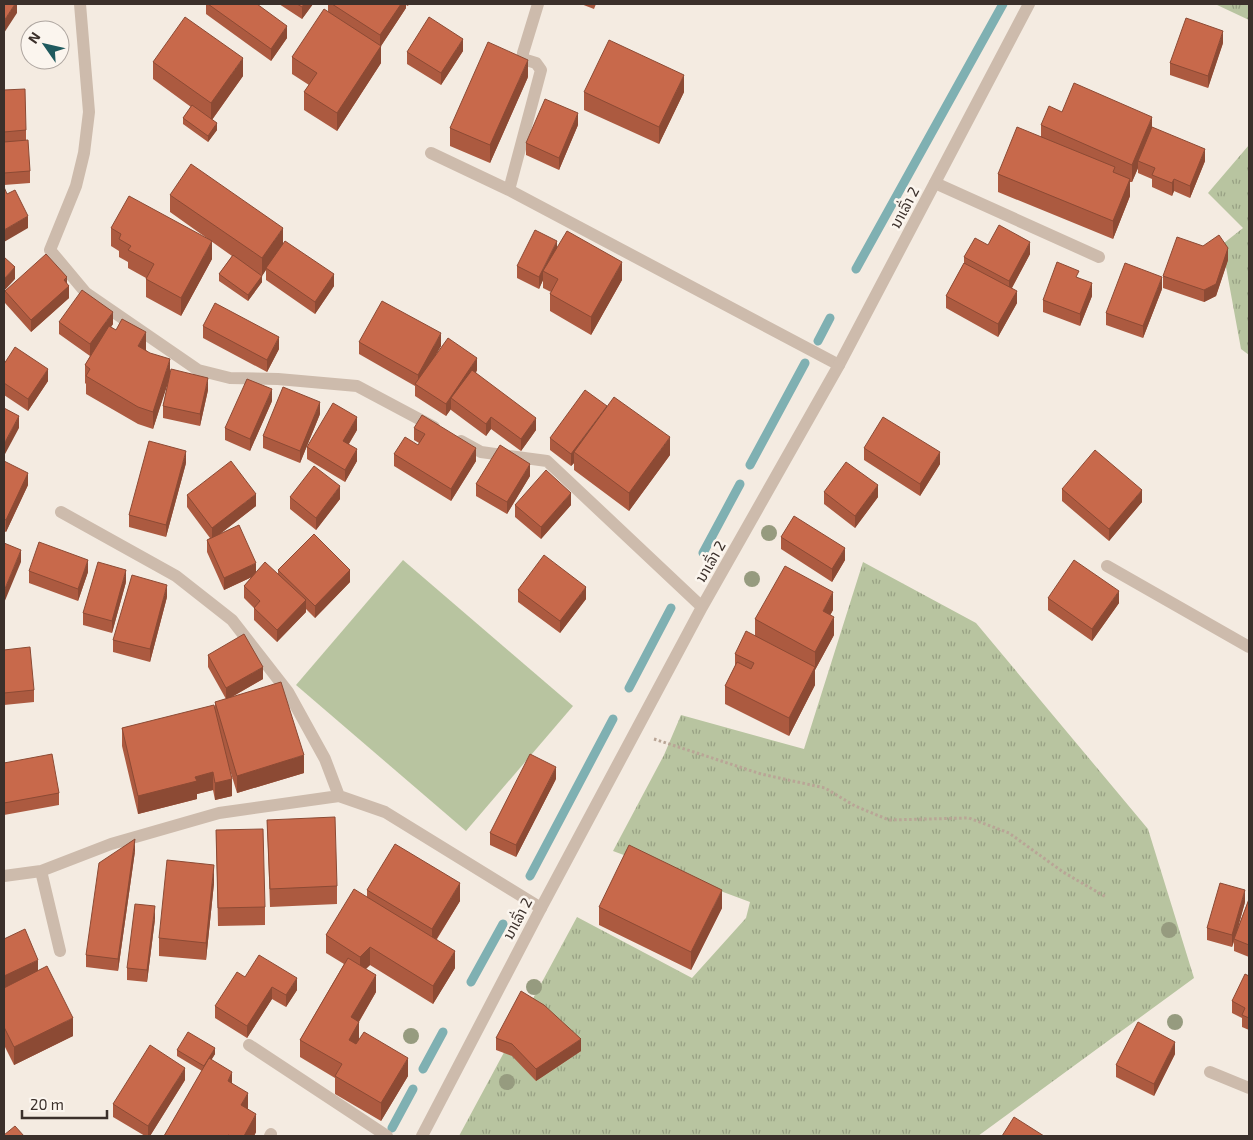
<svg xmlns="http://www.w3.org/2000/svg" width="1253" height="1140" font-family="'Exo 2','Noto Sans Lao',sans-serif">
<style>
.grass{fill:url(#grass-tufts)}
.pitch{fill:#b8c4a0}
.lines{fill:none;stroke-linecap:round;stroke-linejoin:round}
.stream{stroke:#7fb0b2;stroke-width:9}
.path{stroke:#b9a596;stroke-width:3;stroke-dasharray:2.5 2.5;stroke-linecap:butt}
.service{stroke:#cdbbac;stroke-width:12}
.minor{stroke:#cdbbac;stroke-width:12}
.tree{fill:#969b7f}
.wall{fill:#ac5a40}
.shaded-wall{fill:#8c4a34}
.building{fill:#c8694b;stroke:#8c4a34}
.labels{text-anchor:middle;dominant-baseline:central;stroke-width:5;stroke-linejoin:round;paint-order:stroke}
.street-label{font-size:15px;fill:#3b302b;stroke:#fbf5ee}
</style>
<defs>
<pattern id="grass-tufts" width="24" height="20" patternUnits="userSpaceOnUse" patternTransform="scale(1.25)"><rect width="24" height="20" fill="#b8c4a0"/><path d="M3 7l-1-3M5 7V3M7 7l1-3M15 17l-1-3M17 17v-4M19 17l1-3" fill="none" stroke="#97a083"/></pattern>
</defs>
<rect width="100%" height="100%" fill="#f4ebe1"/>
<path class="grass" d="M1215,4H1249V20Z
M1249,145V355L1241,349L1226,267L1219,247L1243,228L1208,193Z
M863,562L976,623L1148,829L1194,978L978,1136H459L577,917L692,978L746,918L750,902L613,851L664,755L681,715L804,749Z"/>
<path class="pitch" d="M403,560L573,706L466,831L296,685Z"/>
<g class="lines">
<path class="stream" d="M856,269L1003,4
M818,341L830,318
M750,465L805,363
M703,553L740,484
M629,688L671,608
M530,876L613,719
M471,982L503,924
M423,1069L443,1032
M392,1128L413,1089"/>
<path class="path" d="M654,739L761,774L825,788L855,806L889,820L969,818L1009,833L1063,872L1106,897"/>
<path class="service" d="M431,153L509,190L839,365
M935,183L1099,257
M509,190L541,70L536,63L523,59V53L538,4
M61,512L176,576L232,620L288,692L325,759L339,796
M1107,566L1249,647
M41,871L60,951
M4,876L41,871L111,844L219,813L339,796L385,812L541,908
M1210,1072L1249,1088
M270,1136L271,1134"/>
<path class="minor" d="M80,4L89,112L84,153L76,186L50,250L86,293L198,370L230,378L278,379L357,386L434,427
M461,441L481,452L547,461L702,607
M249,1045L387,1136
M422,1136L541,908L702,607L839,365L1029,4"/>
</g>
<g class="tree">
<circle cx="769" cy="533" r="8"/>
<circle cx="752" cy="579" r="8"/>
<circle cx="1169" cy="930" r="8"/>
<circle cx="534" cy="987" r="8"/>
<circle cx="1175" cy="1022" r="8"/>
<circle cx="411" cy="1036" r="8"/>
<circle cx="507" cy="1082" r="8"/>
</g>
<path class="wall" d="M206,4H257L287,38L271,61L206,14Z
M279,4H313L302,19Z
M328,4H409L408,6L406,5V8L381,46V63L337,131L304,110V92L309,85L292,74V57L328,12Z
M581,4H596L594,9Z
M1223,43L1208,88L1170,75V63Z
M463,51L441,85L407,64V52Z
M153,62L243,76L212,120L217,130L208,142L183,124V118L191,107L153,79Z
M528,77L490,163L450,146V128Z
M4,90L26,130V140L30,171V183L4,185Z
M584,92H684L659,144L584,110Z
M1062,112L1152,127L1205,161L1190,198L1174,191L1172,196L1152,187V179L1138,173V168L1132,182H1130V196L1113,239L998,192V174L1041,137V125Z
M578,125L559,170L526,155V143Z
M170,195L283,244L334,286L315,314L266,280V269L262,276V282L248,301L219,281V274L232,256L170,212Z
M111,228L212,259L181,316L146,297V278L128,268V262L119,257V251L111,246Z
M988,245L1030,254L1012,288L1017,303L998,337L946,308V296L964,263V257Z
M1228,260L1216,296L1204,302L1163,288V276Z
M517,266L622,280L591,335L550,311V294L551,292L543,288V280L539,289L517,278Z
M1079,278L1092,296L1080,326L1043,312V300Z
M67,284L69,298L31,332L5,303V291Z
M1162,289L1143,338L1106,325V313Z
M59,322L113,324L111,327L146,350L170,376L208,390L200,426L163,418V406L169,378L153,429L138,424L86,394V384L85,383V365L90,356L59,334Z
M203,326L279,349L267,372L203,338Z
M359,342L441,346L436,354L477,370L476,373L536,430L521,451L491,429L486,436L451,410V409L446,416L415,396V386L359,354Z
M4,364L48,381L28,411L4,395Z
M272,401L250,451L225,440V428Z
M320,414L300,463L263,448V436Z
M414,428L476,461L451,501L394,466V454L418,445L419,443L414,440Z
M357,430L349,444L357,461L345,482L307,459V447Z
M550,438L670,455L629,511L574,470V463L571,466L550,450Z
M864,448L940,464L920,496L864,460Z
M4,461L28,485L6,532L4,531Z
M186,463L166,537L129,527V515Z
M530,476L507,514L476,496V484Z
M1062,489L1142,502L1109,541L1062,501Z
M824,492L878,497L855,528L824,504Z
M187,495L256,506L220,534L256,573L278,574V570L350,582L315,618L306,609V612L277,642L254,620V608L244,598V586L252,577L224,590L207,552V540L210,538L187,507Z
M290,497L340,499L316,530L290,509Z
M515,505H571L541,539L515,517Z
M781,537L845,560L832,582L781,549Z
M29,571L88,572L78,601L29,583Z
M126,582L112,633L83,625V613Z
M518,590L586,599L560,633L518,602Z
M167,597L150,662L113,652V640Z
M1048,598L1119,603L1092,641L1048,610Z
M833,610L830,615L834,635L815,670V685L789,736L725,704V686L735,666V654L755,636V619Z
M4,650L34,690V702L4,705Z
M208,655L263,679L232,697L304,773L237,793L230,770L232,796L215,800L213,790L197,794V799L138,814L122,746V728L215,707V702L226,699L208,667Z
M4,763L59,793V805L4,815Z
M556,779L516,857L490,845V833Z
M267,820L337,886V904L270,907Z
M216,830L265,907V925L218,926Z
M135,851L118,971L86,967V955Z
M214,883L206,960L159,956V938Z
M367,890L460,901L437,939L455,968L433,1004L370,965L366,969L376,992L359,1022V1039L408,1076L381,1121L335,1094V1078L300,1057V1040L344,964L326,953V935L367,897Z
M1249,899V957L1234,951V942L1232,947L1207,940V928L1245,902L1237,930Z
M599,907L722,908L691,970L599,925Z
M155,919L147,982L127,980V968Z
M4,939L38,971L73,1036L14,1065L4,1045Z
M1249,976V1030L1242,1027V1018L1232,1013V1001Z
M245,977L297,990L286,1007L272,999L247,1038L215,1018V1006Z
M496,1038L581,1051L536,1081L512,1056L496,1050Z
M177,1050L215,1054L211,1060L232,1083L248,1110L256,1132L254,1136H164L202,1071L177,1056Z
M1175,1054L1154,1096L1116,1077V1065Z
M185,1080L150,1136H145L113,1117V1104Z"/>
<path class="shaded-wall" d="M15,4H17V13L4,33V21Z
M304,4H313L302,19V7Z
M401,4H406V8L381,46V63L337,131V113L380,47V35Z
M287,26V38L271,61V49Z
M1223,31V43L1208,88V76Z
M463,39V51L441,85V73Z
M243,58V76L211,121V103Z
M528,60V77L490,163V145Z
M684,75V92L659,144V127Z
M578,113V125L559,170V158Z
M1152,117V135L1138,161V168L1132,182V165Z
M217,123V130L208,142V136Z
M1205,149V161L1190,198V186Z
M1130,179V196L1113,239V221Z
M1174,179V191L1172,196V183Z
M28,216V228L4,242V230Z
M283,228V245L262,276V258Z
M212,241V259L181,316V298Z
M557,241V253L543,271V280L539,289V277Z
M1030,242V254L1009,293V281Z
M1228,248V260L1216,296L1204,302V290Z
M622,262V280L591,335V317Z
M15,267V279L4,291V279Z
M334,274V286L315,314V302Z
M262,276V282L248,301V295Z
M67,277V287L69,286V298L31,332V320Z
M1162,277V289L1143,338V326Z
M1092,283V296L1080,326V314Z
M1017,291V303L998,337V324Z
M113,312V324L90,356V344Z
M146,332V350L138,364V346Z
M441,333V346L418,386V375Z
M279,337V349L267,372V360Z
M477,358V370L456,402L451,398V409L446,416V404Z
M170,359V377L153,429V412Z
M48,369V381L28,411V399Z
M208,378V390L200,426V414Z
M272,389V401L250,451V439Z
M320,402V414L300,463V451Z
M607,406V418L574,452V463L571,466V454Z
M19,416V428L4,456V444Z
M357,417V430L343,453V441Z
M491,417V429L486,436V424Z
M536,418V430L521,451V439Z
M670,437V455L629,511V493Z
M476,448V461L451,501V489Z
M357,449V461L345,482V470Z
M186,451V463L166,537V525Z
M940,452V464L920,496V484Z
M530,464V476L507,514V502Z
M28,473V485L6,532V520Z
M878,485V497L855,528V516Z
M340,486V499L316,530V518Z
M1142,490V502L1109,541V529Z
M571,493V505L541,539V527Z
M256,494V506L212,540V528Z
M845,548V560L832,582V569Z
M21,550V562L4,603V591Z
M88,560V572L78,601V589Z
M256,563V575L224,590V578Z
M126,570V582L112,633V621Z
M350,570V582L315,618V606Z
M167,585V597L150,662V649Z
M586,587V599L560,633V621Z
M1119,591V603L1092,641V629Z
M833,592V610L823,629V611Z
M306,600V612L277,642V630Z
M834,617V635L815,670V685L789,736V718L815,667V652Z
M263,667V679L226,700V688Z
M304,755V773L237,793V776Z
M556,767V779L516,857V845Z
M213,772V790L197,794V799L138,814V796L195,777Z
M232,779V796L215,800V783Z
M135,839V851L118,971V959Z
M214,865V883L206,960V943Z
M460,883V901L432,946V929Z
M722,890V908L691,970V952Z
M1245,890V902L1235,939H1234L1232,947V935Z
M155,906V919L147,982V970Z
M370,947V965L360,974V957Z
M455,951V968L433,1004V986Z
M38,960V973L4,988V976Z
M376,975V992L351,1035V1017Z
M297,978V990L286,1007V995Z
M272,987V999L247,1038V1026Z
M73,1018V1036L14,1065V1047Z
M359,1022V1040L349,1057V1040Z
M581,1039V1051L536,1081V1069Z
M1175,1042V1054L1154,1096V1084Z
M215,1048V1054L204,1072V1066Z
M408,1058V1076L381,1121V1103Z
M185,1068V1080L150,1136H148V1126Z
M232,1072V1090L228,1081Z
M248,1093V1110L241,1105Z
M256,1114V1132L254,1136H244Z"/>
<path class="building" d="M4,4H15L4,21Z
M208,4H257L287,26L271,49Z
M297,4H304L302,7Z
M332,4H401L380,35Z
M324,9L381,46L337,113L304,92L317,73L292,57Z
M185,17L243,58L211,103L153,62Z
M429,17L463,39L441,73L407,52Z
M1186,18L1223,31L1208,76L1170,63Z
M609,40L684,75L659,127L584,92Z
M488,42L528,60L490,145L450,128Z
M1074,83L1152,117L1132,165L1041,125L1049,106L1062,112Z
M25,89L26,130L4,132V90Z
M545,99L578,113L559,158L526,143Z
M192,105L217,123L208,136L183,118Z
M1017,127L1115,167L1113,172L1130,179L1113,221L998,174Z
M1152,127L1205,149L1190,186L1174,179L1172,183L1152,175L1155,168L1138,161Z
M28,140L30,171L4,173V142Z
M191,164L283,228L262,258L170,195Z
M4,187L7,194L15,190L28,216L4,230Z
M129,196L212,241L181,298L146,279L154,264L128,250L131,246L119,239L121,234L111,228Z
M999,225L1030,242L1009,281L964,257L975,238L988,245Z
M535,230L557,241L539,277L517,266Z
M567,231L622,262L591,317L550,294L558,279L543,271Z
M1219,235L1228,248L1216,284L1204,290L1163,276L1177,237L1203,246Z
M285,241L334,274L315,302L266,268Z
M46,254L67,277L64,280L69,286L31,320L5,291Z
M233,255L262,276L248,295L219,274Z
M4,257L15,267L4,279Z
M1057,262L1079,271L1076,277L1092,283L1080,314L1043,300Z
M964,263L1017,291L998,324L946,296Z
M1125,263L1162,277L1143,326L1106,313Z
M82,290L113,312L90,344L59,322Z
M382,301L441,333L418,375L359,342Z
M215,303L279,337L267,360L203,326Z
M122,319L146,332L138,346L150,353L170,359L153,412L138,407L86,376L90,369L85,365L109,326L116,330Z
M448,338L477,358L446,404L415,384Z
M15,347L48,369L28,399L4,383V364Z
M171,369L208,378L200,414L163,406Z
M472,370L536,418L521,439L491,417L486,424L451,398Z
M247,379L272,389L250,439L225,428Z
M283,387L320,402L300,451L263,436Z
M585,390L607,406L571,454L550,438Z
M614,397L670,437L629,493L574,452Z
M333,403L357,417L343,441L357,449L345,470L307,447Z
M4,408L19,416L4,444Z
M422,415L476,448L451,489L394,454L405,437L418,445L425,434L414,428Z
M883,417L940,452L920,484L864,448Z
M149,441L186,451L166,525L129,515Z
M500,445L530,464L507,502L476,484Z
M1095,450L1142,490L1109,529L1062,489Z
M4,461L28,473L6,520L4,519Z
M231,461L256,494L212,528L187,495Z
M846,462L878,485L855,516L824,492Z
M314,466L340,486L316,518L290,497Z
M546,470L571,493L541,527L515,505Z
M794,516L845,548L832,569L781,537Z
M239,525L256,563L224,578L207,540Z
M314,534L350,570L315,606L278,570Z
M39,542L88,560L78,589L29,571Z
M4,543L21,550L4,591Z
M544,555L586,587L560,621L518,590Z
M1074,560L1119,591L1092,629L1048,598Z
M98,562L126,570L112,621L83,613Z
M265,562L306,600L277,630L254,608L260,601L244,586Z
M785,566L833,592L823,611L834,617L815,652L755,619Z
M132,575L167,585L150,649L113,640Z
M746,631L815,667L789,718L725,686L737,662L751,669L754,663L735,654Z
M244,634L263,667L226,688L208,655Z
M30,647L34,690L4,693V650Z
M281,682L304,755L237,776L215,702Z
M214,705L232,779L215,783L213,772L195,777L197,781L138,796L122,728Z
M52,754L59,793L4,803V763Z
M530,754L556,767L516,845L490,833Z
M335,817L337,886L270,889L267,820Z
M263,829L265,907L218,908L216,830Z
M135,839L118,959L86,955L99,863Z
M395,844L460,883L432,929L367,890Z
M629,845L722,890L691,952L599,907Z
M167,860L214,865L206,943L159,938Z
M1220,883L1245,890L1232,935L1207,928Z
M354,889L455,951L433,986L370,947L360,957L326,935Z
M1249,899V945L1234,939Z
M135,904L155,906L147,970L127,968Z
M25,929L38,960L4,976V939Z
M259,955L297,978L286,995L272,987L247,1026L215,1006L237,972L245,977Z
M348,958L376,975L351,1017L359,1022L349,1040L356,1044L364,1032L408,1058L381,1103L335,1076L342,1064L300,1040Z
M47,966L73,1018L14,1047L4,1027V988Z
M1245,974L1249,976V1018L1242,1015L1245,1008L1232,1001Z
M521,991L544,1005L581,1039L536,1069L512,1044L496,1038Z
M1138,1022L1175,1042L1154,1084L1116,1065Z
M188,1032L215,1048L204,1066L177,1050Z
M150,1045L185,1068L148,1126L113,1104Z
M209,1058L232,1072L228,1081L248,1093L241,1105L256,1114L244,1136H230L228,1135V1136H164Z
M1014,1117L1044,1136H1002Z
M15,1126L24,1136H4V1135Z"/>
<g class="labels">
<g class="street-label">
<text transform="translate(904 207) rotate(-62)">ນາເລົ່າ 2</text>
<text transform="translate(710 561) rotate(-60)">ນາເລົ່າ 2</text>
<text transform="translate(517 918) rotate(-62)">ນາເລົ່າ 2</text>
</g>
</g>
<rect width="1253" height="1140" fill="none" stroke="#3b302b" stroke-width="10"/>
<g transform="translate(45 45) rotate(304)"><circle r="24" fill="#fbf5ee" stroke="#aea6a0"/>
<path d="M0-4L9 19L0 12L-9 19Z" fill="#1f5a5e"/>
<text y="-8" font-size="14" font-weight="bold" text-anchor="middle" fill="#3b302b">N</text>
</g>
<path d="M22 1110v8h85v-8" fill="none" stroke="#3b302b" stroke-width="2.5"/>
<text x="30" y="1110" font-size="15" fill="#3b302b" stroke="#fbf5ee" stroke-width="4" paint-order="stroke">20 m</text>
</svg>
